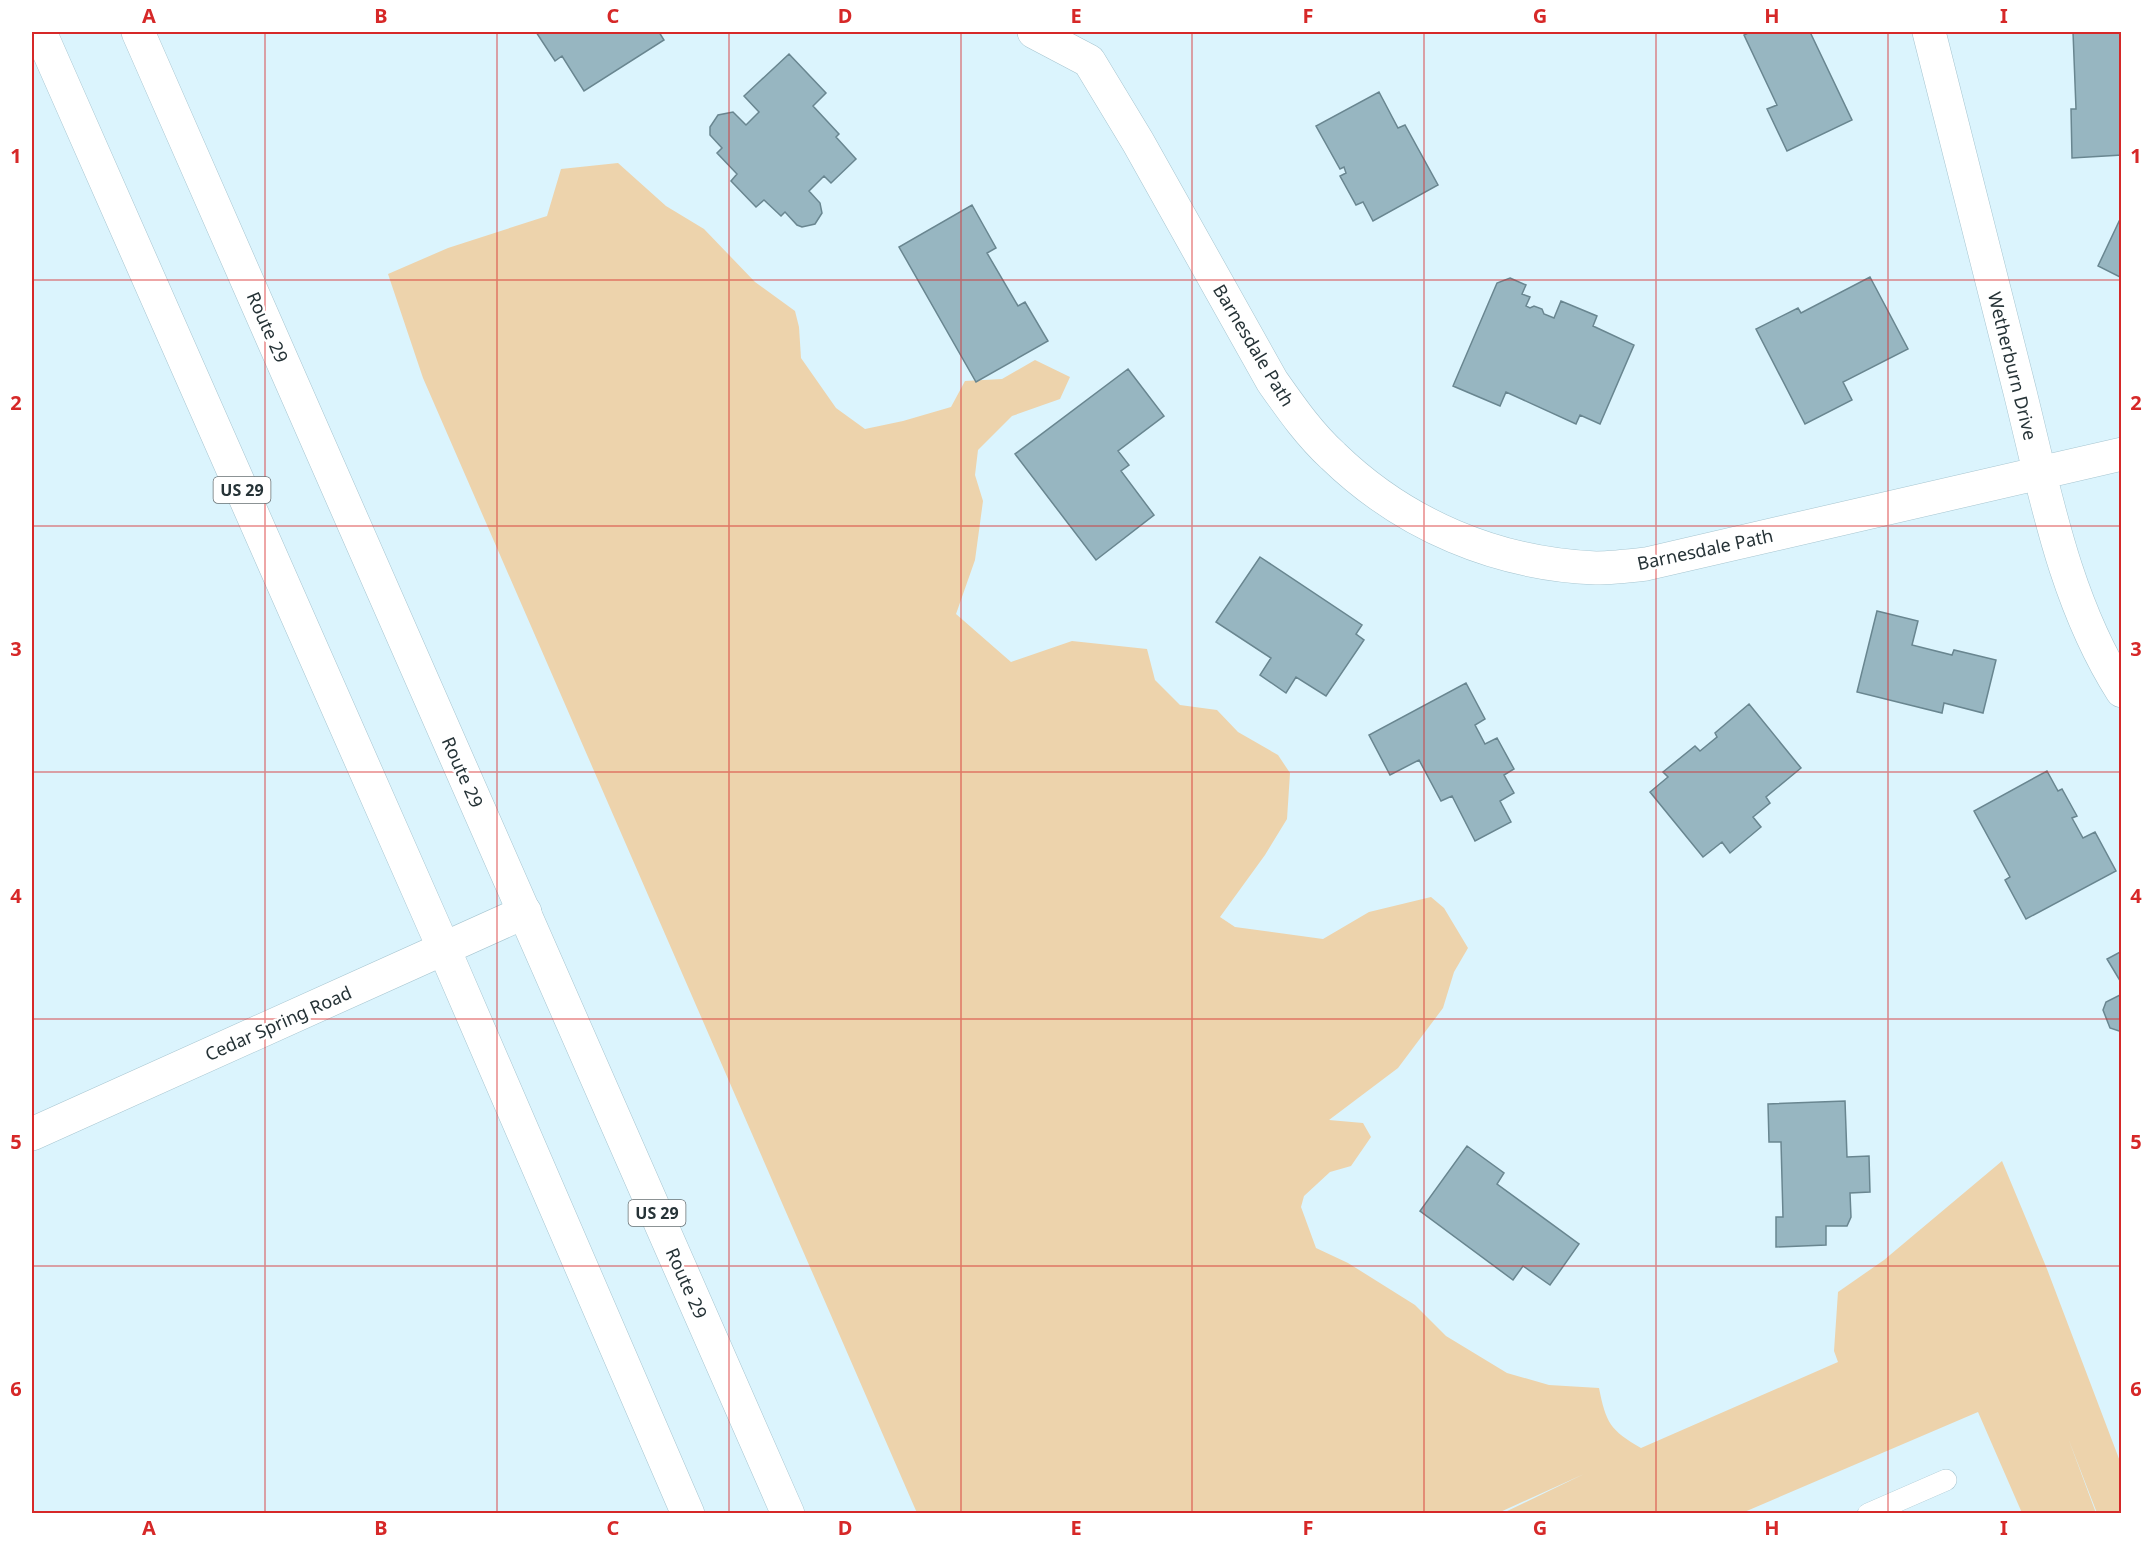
<svg xmlns="http://www.w3.org/2000/svg" width="2153" height="1545" font-family="'Noto Sans',sans-serif">
<style>
.green{fill:#edd3ac}
.building{fill:#97b6c1;stroke:#698690;stroke-width:1.5}
.lines{fill:none;stroke-linecap:round;stroke-linejoin:round}
.service-casing{stroke:#a6c5d0;stroke-width:22}
.minor-casing{stroke:#a6c5d0;stroke-width:34}
.primary-casing{stroke:#a6c5d0;stroke-width:34}
.service{stroke:#fff;stroke-width:21}
.minor{stroke:#fff;stroke-width:33}
.primary{stroke:#fff;stroke-width:33}
.grid{fill:none;stroke:#d62828;stroke-width:1.5;stroke-opacity:0.55}
.labels{text-anchor:middle;dominant-baseline:central;stroke-width:5;stroke-linejoin:round;paint-order:stroke}
.shield{fill:#fff;stroke:#677073;stroke-width:1.5}
.shield-label{font-size:16px;font-weight:bold;fill:#263337}
.street-label{font-size:18px;fill:#263337;stroke:#fff}
.neatline{fill:none;stroke:#d62828;stroke-width:2}
.grid-label{font-size:20px;text-anchor:middle;font-weight:bold;fill:#d62828}
</style>
<rect width="100%" height="100%" fill="#dbf4fd"/>
<path class="green" d="M618,163L666,206L704,229L755,282L795,311L799,327L801,358L836,408L865,429L903,421L951,407L965,381L1002,379L1035,360L1070,377L1060,399L1012,416L978,450L975,475L983,501L975,560L956,614L1011,662L1072,641L1147,649L1155,680L1180,705L1217,710L1238,732L1278,755L1290,773L1287,819L1265,855L1220,917L1235,927L1323,939L1369,912L1431,897L1444,908L1468,948L1454,972L1443,1008L1398,1068L1329,1120L1363,1123L1371,1137L1351,1166L1330,1172L1304,1196L1301,1207L1316,1248L1348,1263L1415,1305L1446,1336L1507,1373L1549,1385L1599,1388C1606,1423 1610,1430 1641,1448L1838,1362L1834,1351L1838,1292L1884,1260L2002,1161L2047,1269L2121,1464V1513H2097L2068,1438L2096,1513H2022L1978,1412L1742,1513H1503L1584,1474L1498,1513H917L423,378L388,274L448,248L547,216L561,169Z"/>
<path class="building" d="M536,32H659L664,40L584,91L562,56L555,61Z
M1750,32H1810L1852,120L1787,151L1767,109L1777,105L1744,35Z
M2073,32H2122V155L2072,158L2071,109H2076Z
M789,54L826,93L813,106L839,134L836,137L856,159L831,183L824,176L809,191L820,203L822,213L815,224L802,227L797,225L785,212L781,216L764,200L756,207L731,181L737,174L717,153L722,148L710,135V127L718,115L733,112L746,125L759,112L744,96Z
M1379,92L1398,128L1405,125L1438,185L1373,221L1363,202L1356,205L1340,176L1346,173L1344,167L1340,169L1316,126Z
M972,205L996,248L987,253L1018,306L1025,302L1048,341L976,382L899,247Z
M2122,215V278L2098,266Z
M1870,277L1908,349L1843,382L1852,400L1805,424L1756,329L1798,308L1801,313Z
M1510,278L1526,285L1522,294L1530,297L1526,306L1530,308L1534,306L1542,309L1544,314L1554,318L1561,301L1597,316L1593,326L1634,345L1600,424L1580,415L1576,424L1506,392L1500,406L1453,386L1497,283Z
M1128,369L1164,416L1118,451L1129,465L1121,471L1154,515L1096,560L1015,454Z
M1260,557L1362,625L1356,634L1364,640L1326,696L1296,677L1286,693L1260,675L1271,658L1216,622Z
M1877,611L1918,621L1912,645L1952,655L1954,650L1996,660L1983,713L1944,703L1942,713L1857,692Z
M1466,683L1485,719L1475,725L1485,744L1497,738L1514,769L1504,775L1514,793L1500,801L1511,822L1475,841L1452,796L1441,801L1419,760L1390,775L1369,735Z
M1749,704L1801,768L1766,797L1770,803L1753,817L1761,827L1730,853L1722,842L1703,857L1650,792L1668,777L1663,772L1695,746L1700,751L1717,737L1715,733Z
M2047,771L2058,791L2062,789L2077,816L2072,818L2083,838L2095,832L2116,871L2026,919L2005,880L2010,877L1974,811Z
M2122,951V984L2107,959Z
M2122,994V1032L2110,1028L2103,1010L2106,1002Z
M1845,1101L1847,1157L1869,1156L1870,1192L1850,1193L1851,1217L1847,1226H1826V1245L1776,1247V1217H1783L1781,1142H1769L1768,1104Z
M1467,1146L1504,1173L1497,1184L1579,1244L1550,1285L1523,1266L1513,1280L1420,1211Z"/>
<g class="lines">
<defs>
<path id="service" d="M1868,1514L1946,1480"/>
<path id="minor" d="M1034,32L1089,61L1138,142L1272,381C1291,408 1309,434 1333,456C1404,525 1497,564 1596,568C1612,568 1629,566 1646,564L2122,454
M1929,32C1960,152 1990,272 2020,392C2045,493 2065,602 2122,691
M32,1134L525,912"/>
<path id="primary" d="M40,32L444,949L688,1514
M138,32L788,1514"/>
</defs>
<use href="#service" class="service-casing"/>
<use href="#minor" class="minor-casing"/>
<use href="#primary" class="primary-casing"/>
<use href="#service" class="service"/>
<use href="#minor" class="minor"/>
<use href="#primary" class="primary"/>
</g>
<path class="grid" d="M265,32V1514M497,32V1514M729,32V1514M961,32V1514M1192,32V1514M1424,32V1514M1656,32V1514M1888,32V1514M32,280H2122M32,526H2122M32,772H2122M32,1019H2122M32,1266H2122"/>
<g class="labels">
<g class="shield">
<rect x="213.5" y="477" width="57" height="26" rx="4.5"/>
<rect x="628.5" y="1200" width="57" height="26" rx="4.5"/>
</g>
<g class="shield-label">
<text x="242" y="490">US 29</text>
<text x="657" y="1213">US 29</text>
</g>
<g class="street-label">
<text transform="translate(268 327) rotate(66)">Route 29</text>
<text transform="translate(1254 345) rotate(59)">Barnesdale Path</text>
<text transform="translate(2013 366) rotate(76)">Wetherburn Drive</text>
<text transform="translate(1705 549) rotate(-12)">Barnesdale Path</text>
<text transform="translate(463 772) rotate(66)">Route 29</text>
<text transform="translate(278 1023) rotate(-24)">Cedar Spring Road</text>
<text transform="translate(687 1283) rotate(66)">Route 29</text>
</g>
</g>
<rect width="2153" height="1545" fill="none" stroke="#ffffff" stroke-width="66"/>
<rect x="33" y="33" width="2087" height="1479" class="neatline"/>
<g class="grid-label">
<text x="149" y="23">A</text>
<text x="381" y="23">B</text>
<text x="613" y="23">C</text>
<text x="845" y="23">D</text>
<text x="1076" y="23">E</text>
<text x="1308" y="23">F</text>
<text x="1540" y="23">G</text>
<text x="1772" y="23">H</text>
<text x="2004" y="23">I</text>
<text x="16" y="163">1</text>
<text x="2136" y="163">1</text>
<text x="16" y="410">2</text>
<text x="2136" y="410">2</text>
<text x="16" y="656">3</text>
<text x="2136" y="656">3</text>
<text x="16" y="903">4</text>
<text x="2136" y="903">4</text>
<text x="16" y="1149">5</text>
<text x="2136" y="1149">5</text>
<text x="16" y="1396">6</text>
<text x="2136" y="1396">6</text>
<text x="149" y="1535">A</text>
<text x="381" y="1535">B</text>
<text x="613" y="1535">C</text>
<text x="845" y="1535">D</text>
<text x="1076" y="1535">E</text>
<text x="1308" y="1535">F</text>
<text x="1540" y="1535">G</text>
<text x="1772" y="1535">H</text>
<text x="2004" y="1535">I</text>
</g>
</svg>
